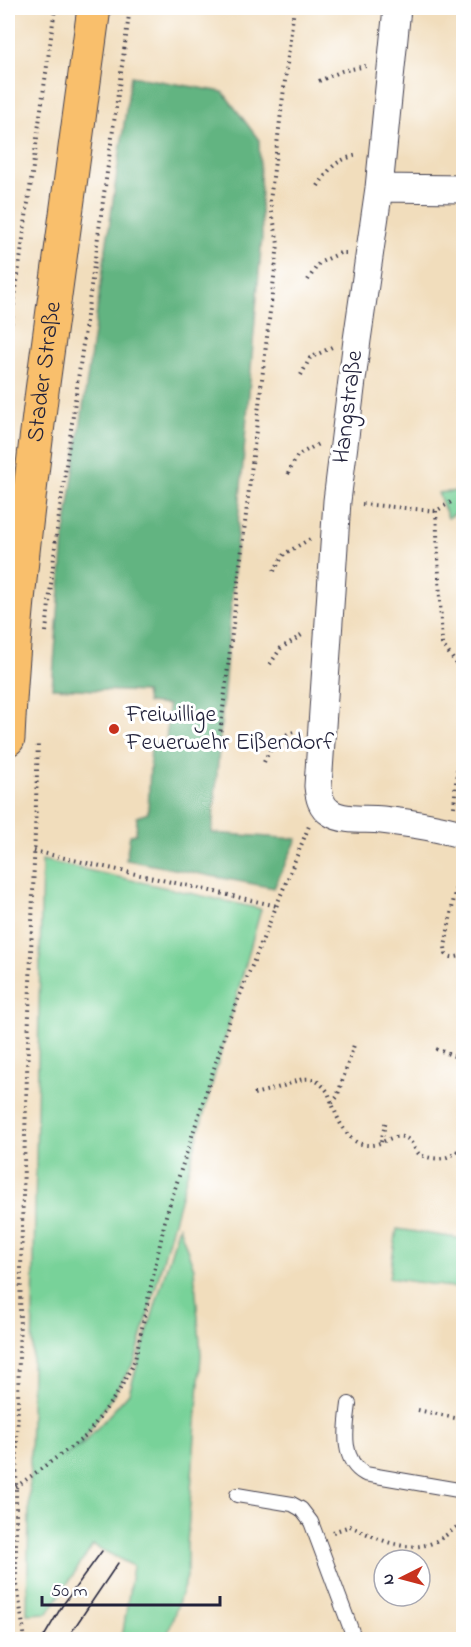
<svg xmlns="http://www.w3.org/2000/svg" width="471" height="1647" font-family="'Indie Flower',sans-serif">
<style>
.green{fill:#78d299;stroke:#4d7a6a;stroke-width:1.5}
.forest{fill:#62b481;stroke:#426b5e;stroke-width:1.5}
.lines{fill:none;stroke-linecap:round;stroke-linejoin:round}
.service-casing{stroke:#413e4e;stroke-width:16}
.minor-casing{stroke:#413e4e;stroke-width:29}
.primary-casing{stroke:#413e4e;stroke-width:35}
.path{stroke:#413e4e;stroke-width:4;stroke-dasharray:1.5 4.5;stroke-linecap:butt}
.service{stroke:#fff;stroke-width:14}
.minor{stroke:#fff;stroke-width:27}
.primary{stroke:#f9bf6c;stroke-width:33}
.tram{stroke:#22223b;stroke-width:1.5}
.poi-dot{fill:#c8321e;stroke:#fff;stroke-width:2}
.labels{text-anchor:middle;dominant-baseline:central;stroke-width:6;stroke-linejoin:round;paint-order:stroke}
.street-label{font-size:24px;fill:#22223b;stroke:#fff}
.poi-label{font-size:24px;fill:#22223b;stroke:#fff;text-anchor:start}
</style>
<rect width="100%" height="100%" fill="#fff"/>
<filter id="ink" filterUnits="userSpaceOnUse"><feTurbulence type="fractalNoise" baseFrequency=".0167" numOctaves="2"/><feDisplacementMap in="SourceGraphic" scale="12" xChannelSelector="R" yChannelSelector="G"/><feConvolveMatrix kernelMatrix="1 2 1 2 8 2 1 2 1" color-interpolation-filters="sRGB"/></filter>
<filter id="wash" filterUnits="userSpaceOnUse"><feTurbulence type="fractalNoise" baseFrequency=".008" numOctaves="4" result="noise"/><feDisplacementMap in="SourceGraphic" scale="24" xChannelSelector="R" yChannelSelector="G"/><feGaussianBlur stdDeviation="1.35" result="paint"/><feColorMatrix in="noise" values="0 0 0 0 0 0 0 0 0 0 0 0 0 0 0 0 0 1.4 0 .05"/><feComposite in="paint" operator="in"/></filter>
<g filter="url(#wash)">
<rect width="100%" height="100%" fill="#f1ddbc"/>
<path class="green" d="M463,480V508L448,518L438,493L458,491Z
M42,860L261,909L135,1361L81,1444L63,1458L83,1444L129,1393L179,1226L194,1269L201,1355L187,1545V1577L166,1639H122L133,1566L93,1545L48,1613L27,1614Z
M397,1229L463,1239V1289L389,1278Z"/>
<path class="forest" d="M131,76L223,92L259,140L262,237L212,833L297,839L274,888L126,860L130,835L136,834L137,817L148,813L151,743H166L168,705L147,703L145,692L52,688L64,539Z"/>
</g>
<g filter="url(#ink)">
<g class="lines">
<defs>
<path id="service" d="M349,1404C346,1428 340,1460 365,1474L464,1491
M237,1495L292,1504L301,1509L311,1522L355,1640"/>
<path id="minor" d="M397,8L379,188L357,340L337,501L318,786C319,797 321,807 331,813C345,822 366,818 382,820C409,823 437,827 464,835
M379,188L464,189"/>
<g id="primary">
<path id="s1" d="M8,739C13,622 28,506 42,391C59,263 76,135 94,8"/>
</g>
</defs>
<use href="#service" class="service-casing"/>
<use href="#minor" class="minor-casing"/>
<use href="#primary" class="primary-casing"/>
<path class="path" d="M319,81L342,71L366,66
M318,186C330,168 335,160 358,155
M308,280L319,263L340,253H347
M8,347L55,8
M301,375L310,358L332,347
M288,474L297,456L318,444
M362,504L436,511L453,501
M436,511L442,644L464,674
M274,571L284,554L310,539
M46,632L56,537L130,8
M270,664L281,648L302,635H305
M219,743L278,244L270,201L294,8
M264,762C272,745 278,736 297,731
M454,807L464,682
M34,851L277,906
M461,859L445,947L446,954C451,959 457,957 464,955
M436,1049L454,1056L464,1065
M254,1094C264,1091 276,1089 286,1085C305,1077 314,1074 328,1092C336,1114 346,1152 377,1144C386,1141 394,1135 403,1137C412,1139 413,1148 419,1154C421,1156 424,1156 427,1157C443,1161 454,1157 464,1144
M332,1103L337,1097L354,1045
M381,1142L386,1120
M418,1410L464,1420
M16,1487L86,1436L119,1391L135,1360L166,1216L229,1022L309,826
M333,1532L350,1526C375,1537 404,1554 432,1543C444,1538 454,1529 464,1521
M25,1640L16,1578V1487L22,1226L38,741"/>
<use href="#service" class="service"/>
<use href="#minor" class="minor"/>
<use href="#primary" class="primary"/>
<path class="tram" d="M42,1640L62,1606L102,1551
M66,1640L118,1563"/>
</g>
</g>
<circle class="poi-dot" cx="114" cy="729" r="6"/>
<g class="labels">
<g class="street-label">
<text stroke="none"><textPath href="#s1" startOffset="369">Stader Straße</textPath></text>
<text transform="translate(349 407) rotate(-83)">Hangstraße</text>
</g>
<g class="poi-label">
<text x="126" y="715">Freiwillige<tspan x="126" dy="28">Feuerwehr Eißendorf</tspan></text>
</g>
</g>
<rect width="471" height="1647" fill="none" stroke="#fff" stroke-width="30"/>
<g transform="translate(402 1578) rotate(264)"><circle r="28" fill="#ffffff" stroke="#a7a7b1" stroke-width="1.5"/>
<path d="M0-4.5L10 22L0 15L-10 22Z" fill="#c8321e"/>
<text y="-9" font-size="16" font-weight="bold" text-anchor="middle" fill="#22223b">N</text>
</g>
<path d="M42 1596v9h178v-9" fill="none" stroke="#22223b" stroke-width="3"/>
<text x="51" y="1596" font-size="18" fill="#22223b" stroke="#ffffff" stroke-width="4.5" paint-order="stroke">50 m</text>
</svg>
